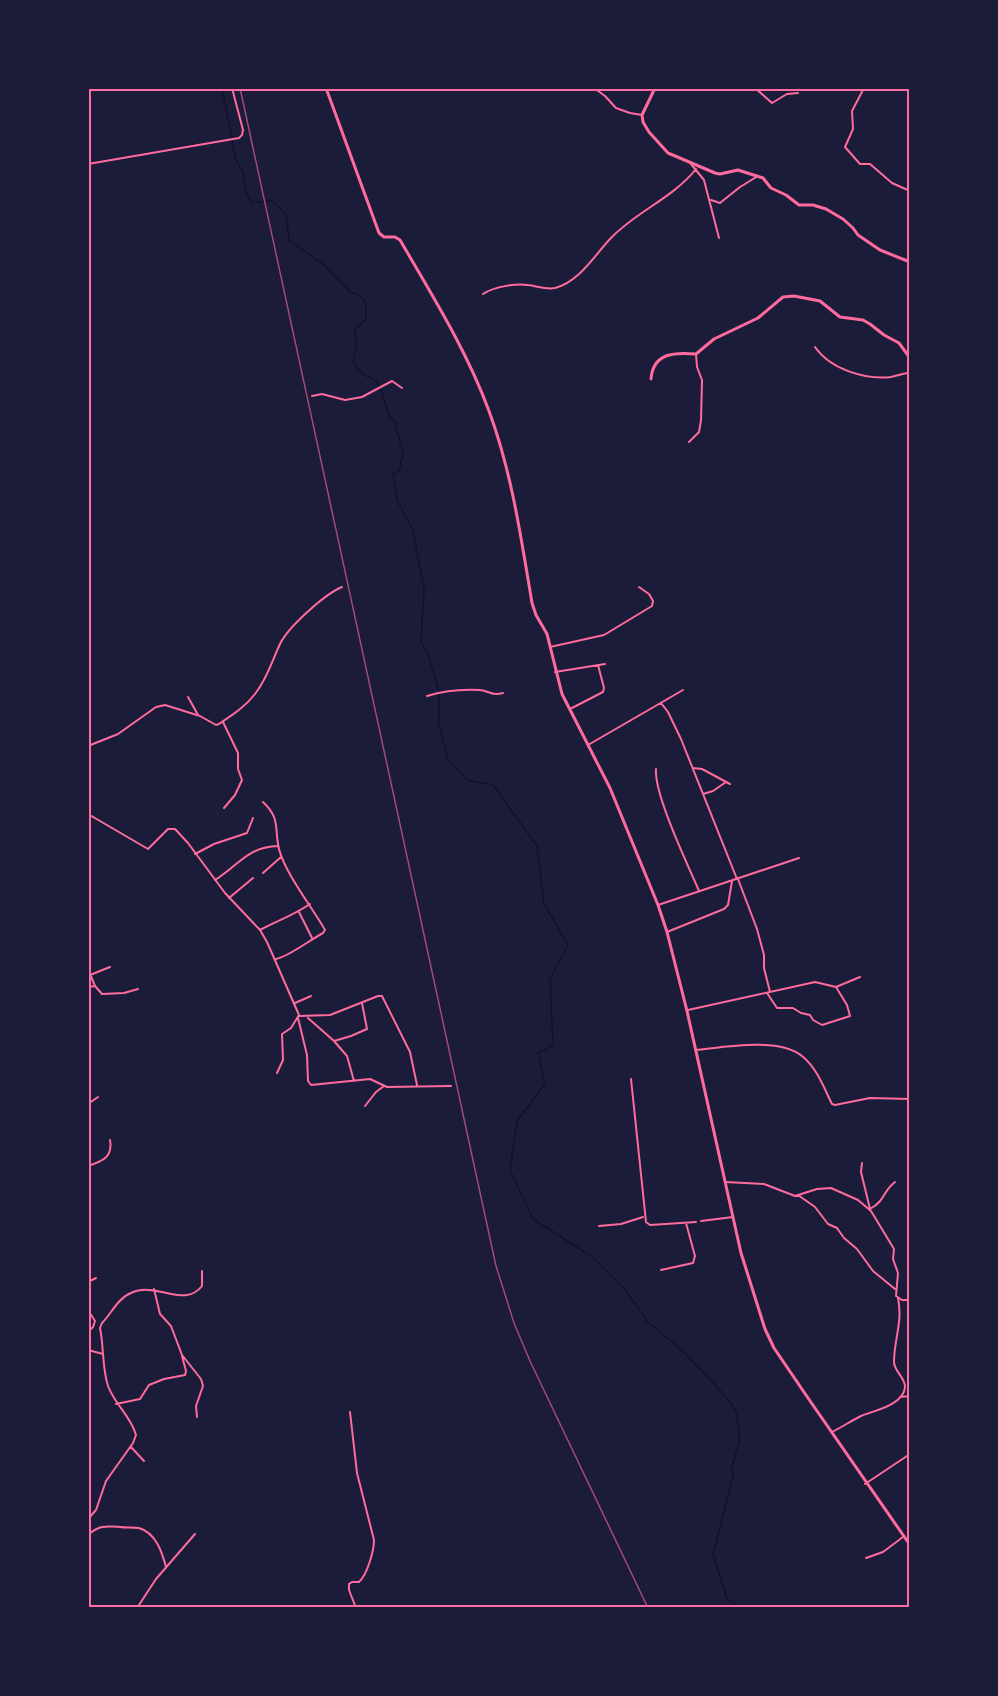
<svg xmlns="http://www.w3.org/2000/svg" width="998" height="1696" font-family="'Open Sans',sans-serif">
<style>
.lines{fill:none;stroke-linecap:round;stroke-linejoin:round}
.stream{stroke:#12122b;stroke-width:1.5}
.minor{stroke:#ff6b9d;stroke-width:2}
.tertiary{stroke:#ff6b9d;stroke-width:3}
.rail{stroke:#a44b75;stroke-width:1.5}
.neatline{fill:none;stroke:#ff6b9d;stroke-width:2}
</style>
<rect width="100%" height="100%" fill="#1b1b3a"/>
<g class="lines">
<path class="stream" d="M222,88L236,160L243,172L246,192L252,202L272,201L286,215L289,240L324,265L350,292L359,295L366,303V319L355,329L356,347L353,362L364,375L374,379L380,387L389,415L395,422L403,454L399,471L393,473L397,500L413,531L424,589L421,642L428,653L439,692V725L448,759L467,780L493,785L537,846L544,904L568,945L550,979L553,1045L538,1053L545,1084L517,1121L510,1170L533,1219L591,1256L626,1291L648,1322L685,1353L727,1398L736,1411L739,1427V1442L732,1468L733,1476L713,1554L727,1599L742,1608"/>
<path class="minor" d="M594,88L605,96L616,108L630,113L642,115
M755,88L772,103L787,94L798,93
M864,88L852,111L853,129L845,147L860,164H870L892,183L910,191
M88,164L239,138L242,135L243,130L232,88
M691,164L704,180L719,238
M711,200L720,203L740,187L758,176
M483,294C493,287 516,283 528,285C537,286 546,290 555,288C579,282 594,256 610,239C635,212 672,199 696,169
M815,347C830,369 865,380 891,377C897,376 903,373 910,373
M312,396L322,394L345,400L362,397L392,381L402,388
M689,442L699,432L701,420L702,380L697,367L696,354
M550,647L604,635L652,606L653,601L649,594L639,587
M555,672L605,664
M427,696C443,691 462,689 480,690C490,691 491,696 503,693
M188,697L198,715
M661,703L668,712L681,739L737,879
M570,709L603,692L604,688L598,665
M223,722L238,753V769L242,780L235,795L224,808
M588,745L683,690
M88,746L118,734L156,707L165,705L200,716L216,725L219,724C232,715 245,707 255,694C267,679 272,661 280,644C288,627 325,594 342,587
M693,768L702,769L730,784
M656,769C654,795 688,865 699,891
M703,794L713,791L726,782
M263,802C281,819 274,828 279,849C285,873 312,907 325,930L323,933C310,940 288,957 276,959
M88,814L148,849L168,829H175L188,843L225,893L260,930L267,942L299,1015L291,1028L282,1034L283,1060L277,1073
M195,854L214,844L247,833L253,818
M263,873L281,857
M738,879L757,929L764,955V968L770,992
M215,880C239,865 247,847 278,846
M229,898L253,878
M658,905L799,858
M299,912L312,938
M260,930C277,921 294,915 310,904
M667,932L724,909L728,905L732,881
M88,969L95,986L102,994L124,993L138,989
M90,975L110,967
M88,987L95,986
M767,993L777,1008H793L801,1013L810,1015L813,1020L822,1025L850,1016L847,1005L836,987
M295,1003L311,996
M688,1010L815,982L836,987L860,977
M299,1016L330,1015L378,996H382L410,1052L417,1085
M298,1018L307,1055L308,1081L311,1085L370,1079L387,1087L451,1086
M308,1018L334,1041L347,1056L354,1081
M334,1041L351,1036L367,1029L362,1003
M696,1050C725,1047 778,1037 802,1056C817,1068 824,1088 832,1104L835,1105L870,1098L910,1099
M631,1079L646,1222L650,1225L696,1222
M88,1104L98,1097
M365,1106L376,1092L384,1086
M862,1163L861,1172L870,1209
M88,1166C103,1161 113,1157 110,1140
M725,1182L764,1184L795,1196L817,1189L831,1188L858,1200L871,1211L894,1249L893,1259L898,1273L896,1296L902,1300H910
M798,1195L815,1207L828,1224L837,1228L844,1238L857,1249L873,1271L895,1289
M870,1209C886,1200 882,1192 895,1182
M701,1221L733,1217
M599,1226L621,1224L643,1217
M661,1270L693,1263L695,1256L686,1223
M88,1282L96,1278
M154,1289L160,1314L171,1326L182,1355L201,1379L203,1386L196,1406L197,1417
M88,1310L95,1321L93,1327L88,1332
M88,1350L103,1354
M900,1397L910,1396
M116,1404L140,1399L149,1385L164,1379L185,1375L186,1371L182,1356
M350,1412L357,1473L374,1540C374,1551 367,1575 359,1582H352L349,1584V1590L356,1608
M832,1432C842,1427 851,1421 861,1416C873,1411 904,1405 905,1387C905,1377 894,1371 894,1362C894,1339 903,1322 898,1298
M131,1447L144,1461
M865,1484L910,1454
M88,1519L96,1510L106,1481L133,1443L136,1435C131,1416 115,1405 108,1386C102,1368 104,1347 100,1328L102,1323C111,1314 118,1298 131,1293C157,1281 184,1309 202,1286V1271
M88,1535C99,1525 106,1526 120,1527C126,1528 133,1527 139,1528C156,1533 162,1552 166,1567
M866,1558L883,1552L903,1537
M137,1608L156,1579L195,1534"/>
<path class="tertiary" d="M326,88L379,233L384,237H395L400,240C432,295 467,351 489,411C512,473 521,538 532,603L536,615L547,634L562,694L610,788L658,905L667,932L687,1011L741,1253L765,1329L774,1348L808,1398L910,1545
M655,88L642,115L643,122L649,132L668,153L715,173L720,174L738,170L763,178L771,188L786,195L799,205H813L826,209L843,219L853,228L858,235L880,250L910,262
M651,379C653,353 674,352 696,354L714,339L758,318L783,297L794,296L820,301L840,317L863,320L870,324L884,335L899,343L910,358"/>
<path class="rail" d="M240,88L496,1266L514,1323L530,1361L648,1608"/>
</g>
<rect width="998" height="1696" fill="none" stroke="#1b1b3a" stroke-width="180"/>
<rect x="90" y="90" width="818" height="1516" class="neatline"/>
</svg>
